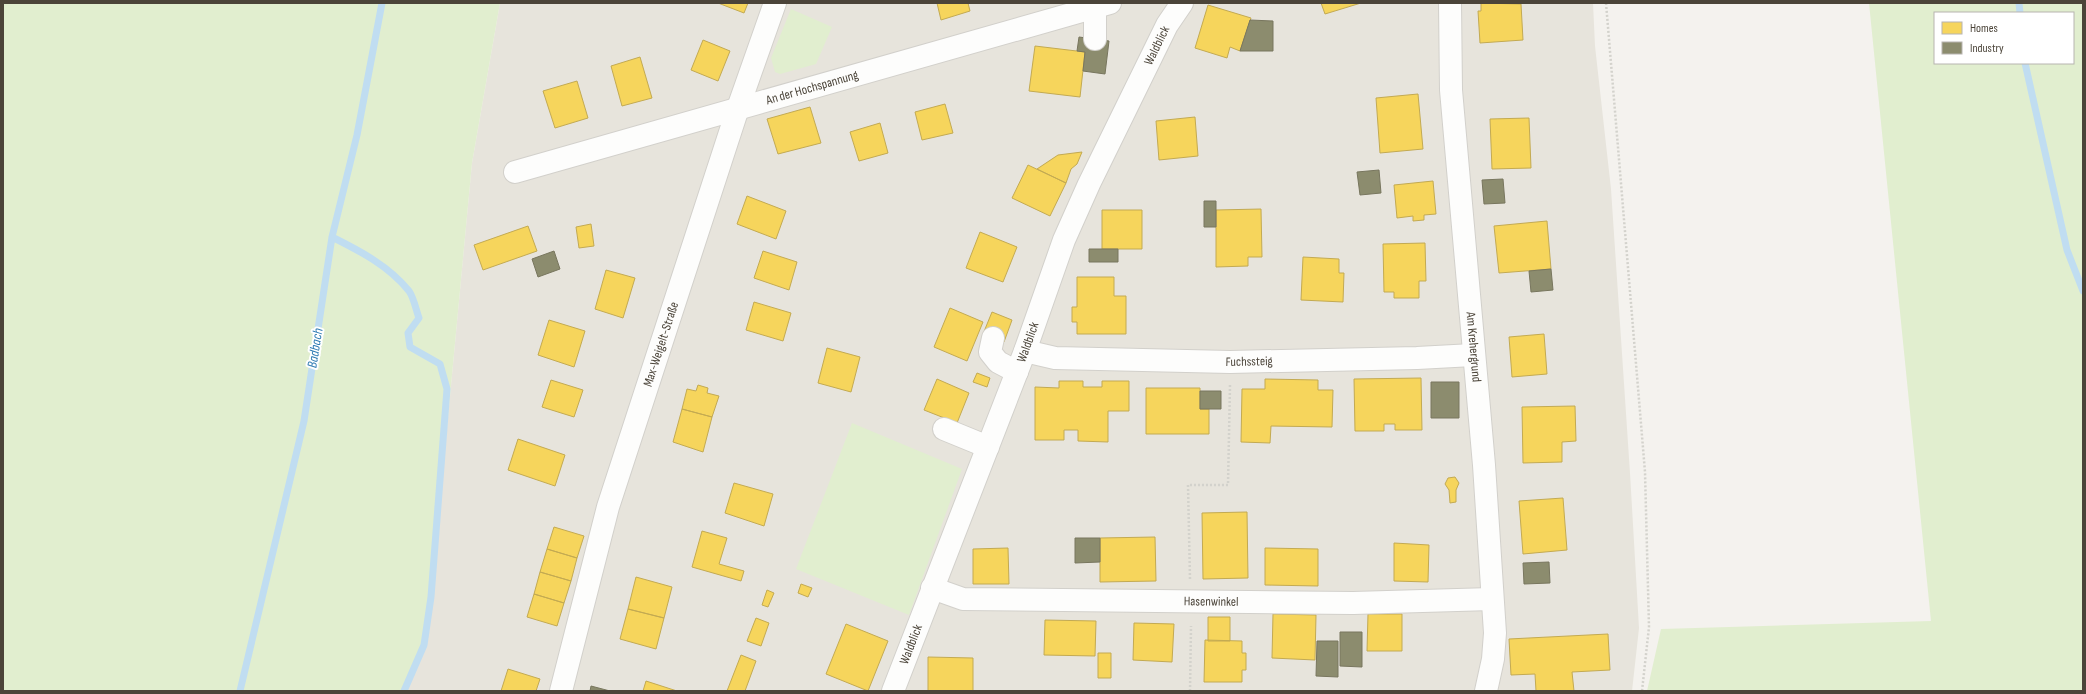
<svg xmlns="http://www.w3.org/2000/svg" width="2086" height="694" font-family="'Sofia Sans Condensed',sans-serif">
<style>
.residential{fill:#e7e4dc}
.green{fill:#e1eecf;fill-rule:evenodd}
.homes{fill:#f6d55c;stroke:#c3aa52}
.industry{fill:#8c8c6e;stroke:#78765e}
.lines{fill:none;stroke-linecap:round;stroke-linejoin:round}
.stream{stroke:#c0ddf1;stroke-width:7}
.minor-casing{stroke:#d2d0cb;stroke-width:24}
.path{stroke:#d3d2cc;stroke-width:2.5;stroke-dasharray:2 2;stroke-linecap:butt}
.minor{stroke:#fdfdfc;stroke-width:22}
.labels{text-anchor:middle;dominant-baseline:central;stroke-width:4;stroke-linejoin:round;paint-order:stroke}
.street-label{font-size:13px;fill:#4b4439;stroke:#fff}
.water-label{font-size:14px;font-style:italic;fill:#2e7ab2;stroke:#fff}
</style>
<rect width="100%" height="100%" fill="#f4f2ee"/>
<path class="residential" d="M500,3H1593L1595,46L1611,189L1630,473L1639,628L1632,691H403L427,640L472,163Z"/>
<path class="green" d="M3,3H500L472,163L427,640L403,691H3Z
M1869,3H2083V691H1647L1661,629L1931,621ZM1935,13H2073V63H1935Z
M791,9L832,27L816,64L780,74L775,72L771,58Z
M852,423L962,469L909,615L796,569Z"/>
<path class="homes" d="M718,3H748L744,13Z
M937,3H968L970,11L941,20Z
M1321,3H1361L1325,14Z
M1481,3L1521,4L1523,40L1480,43L1478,11H1481Z
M1208,5L1251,18L1240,51L1230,47L1227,58L1195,48Z
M703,40L730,51L718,81L691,70Z
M1035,46L1085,52L1080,97L1029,91Z
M640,57L652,98L622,106L611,66Z
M577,81L588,118L555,128L543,91Z
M1418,94L1423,149L1380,153L1376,98Z
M945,104L953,133L922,140L915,112Z
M810,107L821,143L778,154L767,119Z
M1195,117L1198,156L1159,160L1156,121Z
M1529,118L1531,168L1492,169L1490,119Z
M880,123L888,153L859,161L850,132Z
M1082,152L1077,164L1071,169L1066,183L1037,169L1058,155Z
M1028,165L1066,183L1050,216L1012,198Z
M1433,181L1436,214L1424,215V220L1413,221V216L1397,218L1394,185Z
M747,196L786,211L776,239L737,224Z
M1261,209L1262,257H1248V266L1216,267V210Z
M1102,210H1142V249H1102Z
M1547,221L1551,269L1499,273L1494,226Z
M591,224L594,246L579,248L576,227Z
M528,226L537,251L483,270L474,245Z
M980,232L1017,247L1003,282L966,268Z
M1425,243L1426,281H1419V298H1394V292H1384L1383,244Z
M763,251L797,262L789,290L754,278Z
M1303,257L1339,259V273H1344L1343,302L1301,300Z
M606,270L635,278L623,318L595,309Z
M1077,277H1114V296H1126V334H1077V322H1072V307H1077Z
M754,302L791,313L783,341L746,330Z
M950,308L983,322L967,361L934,347Z
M992,312L1012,320L1004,342L983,334Z
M549,320L585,331L574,367L538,355Z
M1544,334L1547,374L1512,377L1509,337Z
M827,348L860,357L851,392L818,383Z
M977,373L990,378L987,387L973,382Z
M1421,378L1422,430H1395V424H1384V431H1355L1354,379Z
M937,379L969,393L957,423L924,410Z
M1265,379L1318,380V390H1333L1332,427L1271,426L1270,443L1241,442L1242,389H1265Z
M551,380L583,390L574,417L542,407Z
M1059,381H1083V387H1102V381H1129V411H1108V442L1078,441V430H1064V440H1035V387L1059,388Z
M698,385L708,388L707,393L719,396L712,417L682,409L687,389L696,391Z
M1146,388H1200V409H1209V434H1146Z
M1575,406L1576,441L1562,442V462L1523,463L1522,407Z
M682,409L712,417L703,452L673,442Z
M518,439L565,455L555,486L508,470Z
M1455,477L1459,483L1456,490V502L1450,503L1449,490L1445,484L1448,478Z
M734,483L773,494L764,526L725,513Z
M1563,498L1567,550L1523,554L1519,501Z
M1247,512L1248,578L1203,579L1202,513Z
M554,527L584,536L577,558L547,549Z
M702,531L727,538L719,564L744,571L741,581L692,567Z
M1155,537L1156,581L1100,582V538Z
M1394,543L1429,545L1428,582L1394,581Z
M1008,548L1009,584H973V549Z
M1265,548L1318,549V586L1265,585Z
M547,549L577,558L571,581L540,572Z
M540,572L571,581L564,603L534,594Z
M636,577L672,587L664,618L628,609Z
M801,584L812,588L808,597L798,593Z
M767,590L774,593L768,607L762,605Z
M534,594L564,603L557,626L527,617Z
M628,609L664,618L656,649L620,639Z
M1273,614L1316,615L1315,660L1272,658Z
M1368,614H1402V651H1367Z
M1208,617H1230V641H1208Z
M756,618L769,623L761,646L747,641Z
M1045,620L1096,621L1095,656L1044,655Z
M1134,623L1174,624L1172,662L1133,660Z
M846,624L888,641L868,691L826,674Z
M1608,634L1610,670L1572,672L1574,691H1536L1535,674L1511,675L1509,639Z
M1205,640L1242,641V653H1246V670H1242V682H1204Z
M1098,653H1111V678H1098Z
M741,655L756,661L745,691H727Z
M928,657L973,658V691H928Z
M508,669L540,679L536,691H501Z
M646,681L677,691H643Z"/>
<path class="industry" d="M1250,20L1273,21V51H1240Z
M1079,37L1109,41L1105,74L1083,71L1085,52L1077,51Z
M1379,170L1381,193L1360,195L1357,172Z
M1503,179L1505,203L1484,204L1482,180Z
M1204,201H1216V227H1204Z
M1089,249H1118V262H1089Z
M554,251L560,269L538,277L532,259Z
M1551,269L1553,290L1531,292L1529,271Z
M1431,382H1459V418H1431Z
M1200,391H1221V409H1200Z
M1075,538H1100V562L1075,563Z
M1549,562L1550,583L1524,584L1523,563Z
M1340,632H1362V667L1340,666Z
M1317,641H1338V677L1316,676Z
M591,686L610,691H590Z"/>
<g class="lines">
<path class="stream" d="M2019,3L2020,13
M2025,63L2067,250L2083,291
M332,237C360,251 389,266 409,291C414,298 416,310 419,318L408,333L410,347L440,364L447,389L431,597L424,645L404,691
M240,691L304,421L332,237L357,135L382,3"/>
<defs>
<g id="minor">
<path id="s1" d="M1450,3L1451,90L1484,465L1495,633L1493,659L1486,691"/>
<path d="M1095,7V39"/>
<path id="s2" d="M515,172L1110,3"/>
<path d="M993,338L990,352L998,362L1017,372"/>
<path id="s3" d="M1025,351L1055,358L1230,362L1417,358L1473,355"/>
<path d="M944,429L988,447"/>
<path id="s4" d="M932,588L963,599L1353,603L1492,599"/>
<path id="s5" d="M561,691L608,507L738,108L775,3"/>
<path id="s6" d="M893,691L1025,351L1064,240L1089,184L1167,25L1182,3"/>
</g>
</defs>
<use href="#minor" class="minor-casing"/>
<path class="path" d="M1606,3L1645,472L1649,627L1642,691
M1190,579L1188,485H1228L1230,385
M1190,691L1191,626"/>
<use href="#minor" class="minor"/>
</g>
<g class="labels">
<g class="street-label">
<text stroke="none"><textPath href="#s6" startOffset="698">Waldblick</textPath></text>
<text stroke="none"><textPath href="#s2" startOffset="309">An der Hochspannung</textPath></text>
<text stroke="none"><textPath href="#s6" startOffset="374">Waldblick</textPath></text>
<text stroke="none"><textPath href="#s5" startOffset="361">Max-Weigelt-Straße</textPath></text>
<text stroke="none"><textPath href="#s1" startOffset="345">Am Krehergrund</textPath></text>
<text stroke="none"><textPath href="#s3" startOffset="225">Fuchssteig</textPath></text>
<text stroke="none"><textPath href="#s4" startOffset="281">Hasenwinkel</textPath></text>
<text stroke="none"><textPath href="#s6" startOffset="50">Waldblick</textPath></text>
</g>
<g class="water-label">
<text transform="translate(315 348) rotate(-81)">Badbach</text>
</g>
</g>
<rect width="2086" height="694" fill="none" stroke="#4b4439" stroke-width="8"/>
<rect x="1934" y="12" width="140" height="52" fill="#ffffff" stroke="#b7b4b0"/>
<rect x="1942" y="22" width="20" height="12" fill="#f6d55c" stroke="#b7b4b0"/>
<text x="1970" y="32" font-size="12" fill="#4b4439">Homes</text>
<rect x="1942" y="42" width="20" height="12" fill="#8c8c6e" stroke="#b7b4b0"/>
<text x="1970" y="52" font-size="12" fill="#4b4439">Industry</text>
</svg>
